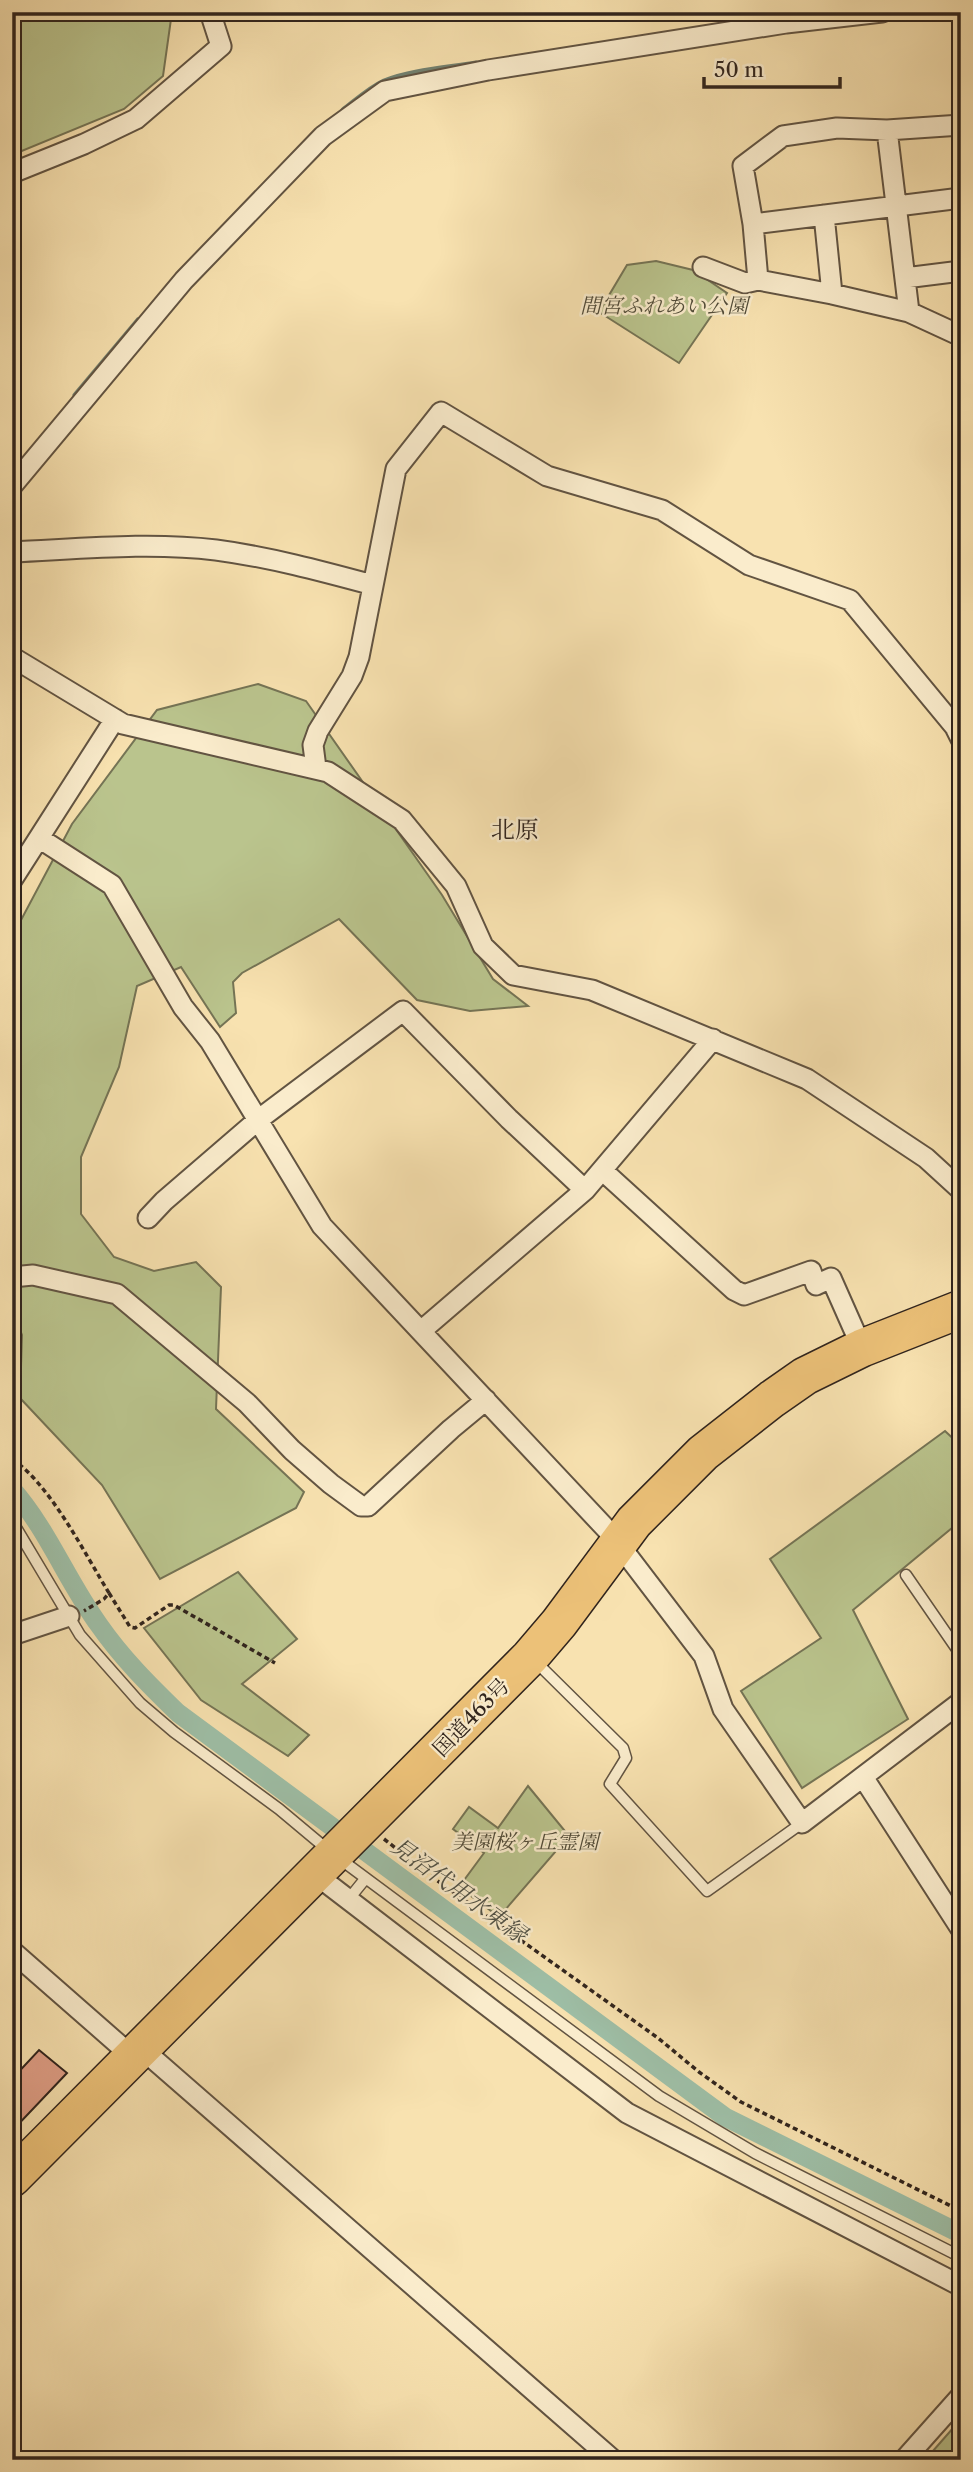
<svg xmlns="http://www.w3.org/2000/svg" width="973" height="2472" font-family="'Libre Caslon Text','Noto Serif JP',serif">
<style>
.green{fill:#bac48d;stroke:#757455;stroke-width:2}
.lines{fill:none;stroke-linecap:round;stroke-linejoin:round}
.stream{stroke:#728170;stroke-width:5}
.canal{stroke:#9ebfa7;stroke-width:19}
.building{fill:#df9e86;stroke:#30241d;stroke-width:2}
.lane-casing{stroke:#625442;stroke-width:13}
.street-casing{stroke:#625442;stroke-width:23}
.highway-casing{stroke:#30241d;stroke-width:40}
.path{stroke:#30241d;stroke-width:3.5;stroke-dasharray:5 3.5;stroke-linecap:butt}
.lane{stroke:#faeccc;stroke-width:10}
.street{stroke:#faeccc;stroke-width:19}
.highway{stroke:#ecc178;stroke-width:37}
.labels{text-anchor:middle;dominant-baseline:central;stroke-width:5;stroke-linejoin:round;paint-order:stroke}
.park-label{font-size:21px;font-style:italic;fill:#524c39;stroke:#faeccc}
.street-label{font-size:21px;fill:#30241d;stroke:#faeccc}
.water-label{font-size:23px;font-style:italic;fill:#515246;stroke:#faeccc}
.quarter-label{font-size:24px;fill:#30241d;stroke:#faeccc}
</style>
<rect width="100%" height="100%" fill="#f8e2b0"/>
<filter id="stains"><feTurbulence type="fractalNoise" baseFrequency=".00286" numOctaves="4"/><feColorMatrix values="0 0 0 0 .2 0 0 0 0 .09 0 0 0 0 .02 0 0 0 .5 -.17"/></filter>
<radialGradient id="worn" r=".72"><stop offset=".6" stop-color="#630" stop-opacity="0"/><stop offset="1" stop-color="#630" stop-opacity=".3"/></radialGradient>
<path class="green" d="M12,12H172L163,76L124,109L12,155Z
M656,261L693,270L727,293L679,363L599,312L627,265Z
M258,684L306,701L442,895L493,979L528,1006L470,1011L417,1000L339,919L242,973L233,982L236,1013L220,1027L181,967L137,986L119,1067L81,1157V1214L114,1257L154,1271L196,1262L221,1287L216,1409L304,1492L296,1508L160,1579L102,1485L20,1398L22,1335L12,1310V937L72,824L157,710Z
M945,1431L961,1446V1533L952,1528L853,1610L908,1719L802,1788L741,1691L821,1638L770,1559Z
M238,1572L297,1639L242,1684L309,1735L288,1756L201,1700L144,1628Z
M528,1786L569,1836L499,1917L459,1887L484,1853L453,1829L469,1807L498,1828Z
M961,2419V2460H925Z"/>
<g class="lines">
<path class="stream" d="M343,110C356,100 369,88 384,81C412,70 446,68 476,63
M75,395L138,320"/>
<path class="canal" d="M12,1489C48,1530 67,1581 99,1625C122,1658 149,1685 178,1713L725,2117L961,2234"/>
</g>
<path class="building" d="M39,2050L67,2073L12,2131V2079Z"/>
<g class="lines">
<defs>
<path id="lane" d="M12,1521L80,1635L140,1703L174,1732L279,1809L328,1850
M906,1575L961,1655
M536,1662L623,1748L626,1758L610,1784L707,1891L802,1823
M340,1859L659,2096L755,2153L961,2257
M348,1900L365,1879"/>
<path id="street" d="M887,130L909,312
M12,173L84,144L136,119L221,46L210,12
M824,215L832,294
M753,224L961,198
M703,267L745,283L758,280L832,294L909,312L961,336
M905,278L961,271
M758,280L753,224L743,166L783,136L837,128L887,130L961,125
M12,486L184,280L323,136L385,91L488,70L786,23L882,12
M12,552C80,549 148,542 216,550C269,557 321,571 373,585
M12,657L123,724L328,772L402,820L456,886L483,946L513,975L592,990L807,1079L926,1158L961,1190
M316,768L313,745L318,731L352,676L359,657L396,469L441,412L547,476L662,510L749,565L850,600L955,727L961,739
M39,838L112,885L183,1007L210,1041L322,1226L611,1534L704,1656L723,1709L802,1823L961,1702
M12,880L115,719
M602,1170L734,1290L744,1295L811,1271L816,1285L831,1278L862,1348
M148,1218L164,1201L258,1120L403,1011L509,1119L585,1190
M12,1277L33,1275L117,1294L247,1403L292,1450L331,1484L361,1506H368L451,1429L486,1400
M421,1331L585,1190L713,1039
M12,1635L69,1616
M863,1777L961,1929
M315,1874L627,2113L961,2286
M12,1951L133,2057
M142,2049L613,2460
M904,2460L961,2396"/>
<path id="highway" d="M12,2178L530,1657L559,1623L634,1522L703,1453L772,1399L805,1376L862,1348L961,1309"/>
</defs>
<use href="#lane" class="lane-casing"/>
<use href="#street" class="street-casing"/>
<use href="#highway" class="highway-casing"/>
<path class="path" d="M12,1459C50,1484 85,1554 109,1593L104,1599L84,1611
M109,1593L130,1627L135,1628L169,1605H174L275,1663
M384,1839L435,1879L658,2038L699,2072L741,2102L961,2211"/>
<use href="#lane" class="lane"/>
<use href="#street" class="street"/>
<use href="#highway" class="highway"/>
</g>
<g class="labels">
<g class="park-label">
<text x="664" y="305">間宮ふれあい公園</text>
<text x="525" y="1841">美園桜ヶ丘霊園</text>
</g>
<g class="street-label">
<text transform="translate(471 1717) rotate(-46)">国道463号</text>
</g>
<g class="water-label">
<text transform="translate(459 1890) rotate(36)">見沼代用水東縁</text>
</g>
<g class="quarter-label">
<text x="515" y="829">北原</text>
</g>
</g>
<rect width="973" height="2472" fill="none" stroke="#f8e2b0" stroke-width="42"/>
<rect x="14" y="14" width="945" height="2444" fill="none" stroke="#30241d" stroke-width="3.5"/>
<rect x="21" y="21" width="931" height="2430" fill="none" stroke="#30241d" stroke-width="2"/>
<path d="M704 77v10h136v-10" fill="none" stroke="#30241d" stroke-width="3.5"/>
<text x="714" y="77" font-size="21" fill="#30241d" stroke="#faeccc" stroke-width="5" paint-order="stroke">50 m</text>
<rect width="100%" height="100%" filter="url(#stains)"/>
<rect width="100%" height="100%" fill="url(#worn)"/>
</svg>
